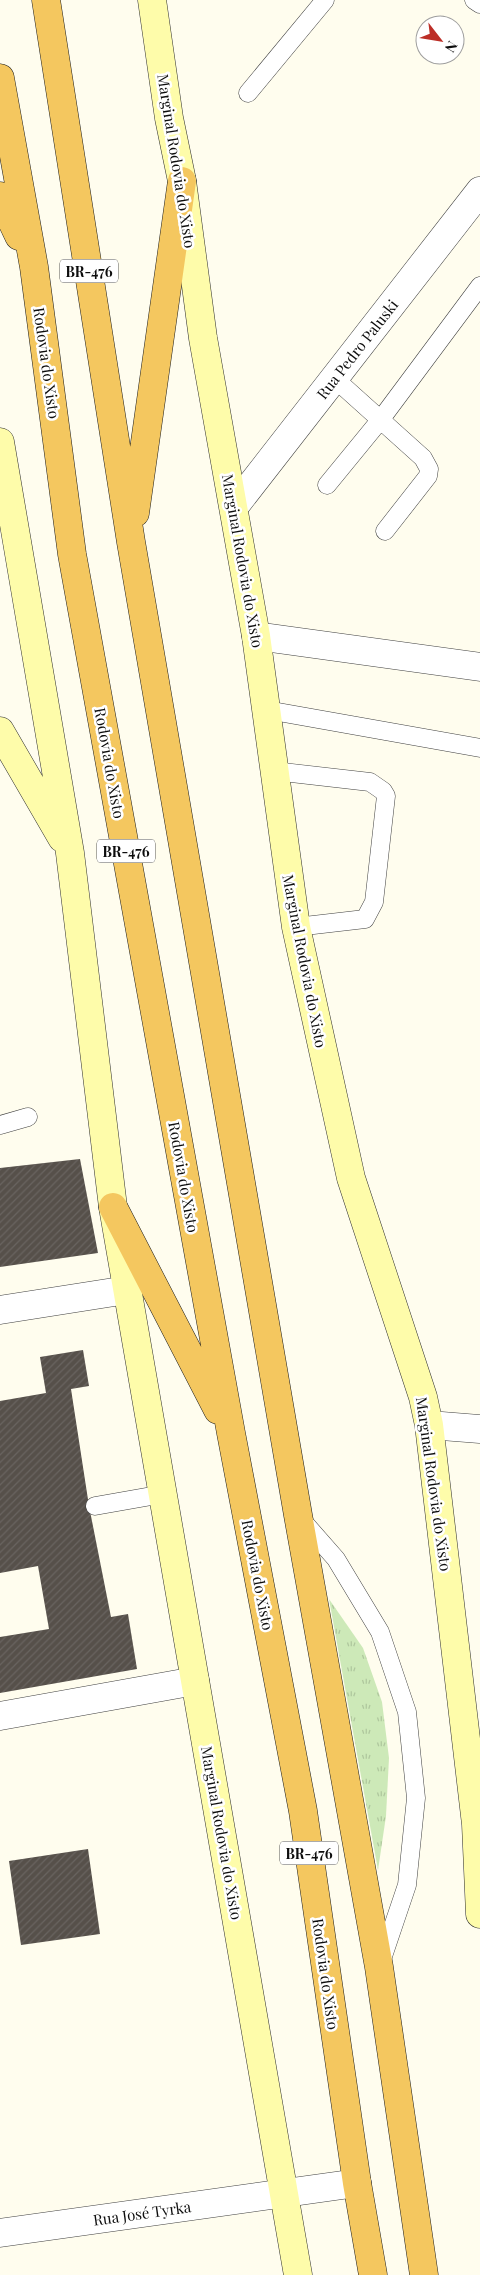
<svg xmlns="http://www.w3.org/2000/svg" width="480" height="2275" font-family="'Playfair Display',serif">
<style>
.grass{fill:url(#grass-tufts)}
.building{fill:url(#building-hatch)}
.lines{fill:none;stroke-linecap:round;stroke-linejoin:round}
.service-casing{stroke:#404040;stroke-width:19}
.minor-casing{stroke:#404040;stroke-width:29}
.secondary-casing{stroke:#2f2f2f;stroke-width:29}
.trunk-casing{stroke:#1e1e1e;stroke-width:29}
.service{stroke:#fff;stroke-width:18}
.minor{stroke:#fff;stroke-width:28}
.secondary{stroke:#fefcaa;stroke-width:28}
.trunk{stroke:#f4c75f;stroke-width:28}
.labels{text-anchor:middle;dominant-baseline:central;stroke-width:5;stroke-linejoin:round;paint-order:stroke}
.shield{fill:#fff;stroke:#565656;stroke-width:1}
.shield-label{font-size:14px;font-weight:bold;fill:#0d0d0d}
.street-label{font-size:15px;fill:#0d0d0d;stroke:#fff}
</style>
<defs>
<pattern id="grass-tufts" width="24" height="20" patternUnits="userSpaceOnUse" patternTransform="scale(1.25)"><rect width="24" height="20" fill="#cde9b8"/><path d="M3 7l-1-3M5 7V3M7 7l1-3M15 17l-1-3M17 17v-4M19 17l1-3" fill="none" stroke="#afc79d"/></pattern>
<pattern id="building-hatch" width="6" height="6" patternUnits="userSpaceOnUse" patternTransform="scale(1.25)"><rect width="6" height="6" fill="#56504a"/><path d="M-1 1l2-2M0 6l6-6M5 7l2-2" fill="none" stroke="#696460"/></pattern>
</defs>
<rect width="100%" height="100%" fill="#fffdee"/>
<path class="grass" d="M329,1599L363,1648L382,1702L389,1758L386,1816L378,1870Z"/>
<path class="building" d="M80,1159L98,1253L0,1267V1168Z
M83,1350L89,1386L71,1389L89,1506L111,1617L128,1614L137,1669L0,1693V1637L49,1629L38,1566L0,1573V1401L46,1393L40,1357Z
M88,1849L100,1934L21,1945L9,1861Z"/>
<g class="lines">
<defs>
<path id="service" d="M474,0L480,4
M248,93L325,0
M334,378L423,458L429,469L428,476L385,531
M327,485L381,419L480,286
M267,710L480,748
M274,771L370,782L383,791L386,796L374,902L365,919L296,927
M0,1125L28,1117
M95,1506L163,1494
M300,1518L336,1559L380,1632L407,1712L416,1798L407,1885L381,1962"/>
<path id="minor" d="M234,507L480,191
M256,636L480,667
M0,1310L127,1290
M429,1425L480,1429
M0,1716L195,1681
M0,2233L357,2183"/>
<path id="secondary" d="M152,0L169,118L182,181L203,338L256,636L296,927L351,1178L423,1397L429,1425L476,1824L480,1914
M0,442L70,853L113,1207L298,2275
M0,731L62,838"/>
<path id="trunk" d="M46,0L131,542L298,1515L379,1967L424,2275
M0,78L34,267L72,554L231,1433L303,1811L357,2183L373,2275
M0,196L19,236
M135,513L182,181
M113,1207L218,1410"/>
</defs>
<use href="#service" class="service-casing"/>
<use href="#minor" class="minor-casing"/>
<use href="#secondary" class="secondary-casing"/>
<use href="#trunk" class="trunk-casing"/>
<use href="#service" class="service"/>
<use href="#minor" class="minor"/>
<use href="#secondary" class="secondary"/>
<use href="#trunk" class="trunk"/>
</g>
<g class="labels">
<g class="shield">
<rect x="60" y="259.5" width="58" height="23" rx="4"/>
<rect x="97" y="839.5" width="58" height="23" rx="4"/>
<rect x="280" y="1841.5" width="58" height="23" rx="4"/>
</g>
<g class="shield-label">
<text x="89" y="271">BR-476</text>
<text x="126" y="851">BR-476</text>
<text x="309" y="1853">BR-476</text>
</g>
<g class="street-label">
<text transform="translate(177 161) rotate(81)">Marginal Rodovia do Xisto</text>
<text transform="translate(357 349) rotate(-52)">Rua Pedro Paluski</text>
<text transform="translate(47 363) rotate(82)">Rodovia do Xisto</text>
<text transform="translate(243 561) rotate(80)">Marginal Rodovia do Xisto</text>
<text transform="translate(110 763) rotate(80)">Rodovia do Xisto</text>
<text transform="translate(305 961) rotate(79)">Marginal Rodovia do Xisto</text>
<text transform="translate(184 1177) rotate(80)">Rodovia do Xisto</text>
<text transform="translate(434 1484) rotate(82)">Marginal Rodovia do Xisto</text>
<text transform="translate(258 1575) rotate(79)">Rodovia do Xisto</text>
<text transform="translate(222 1833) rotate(80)">Marginal Rodovia do Xisto</text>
<text transform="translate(326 1974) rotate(82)">Rodovia do Xisto</text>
<text transform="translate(142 2213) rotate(-8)">Rua José Tyrka</text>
</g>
</g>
<g transform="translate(440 40) rotate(121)"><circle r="24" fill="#ffffff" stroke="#9e9e9e"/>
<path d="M0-4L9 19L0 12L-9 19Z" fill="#bc2e27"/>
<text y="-8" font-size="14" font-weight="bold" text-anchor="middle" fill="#0d0d0d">N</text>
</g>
</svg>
